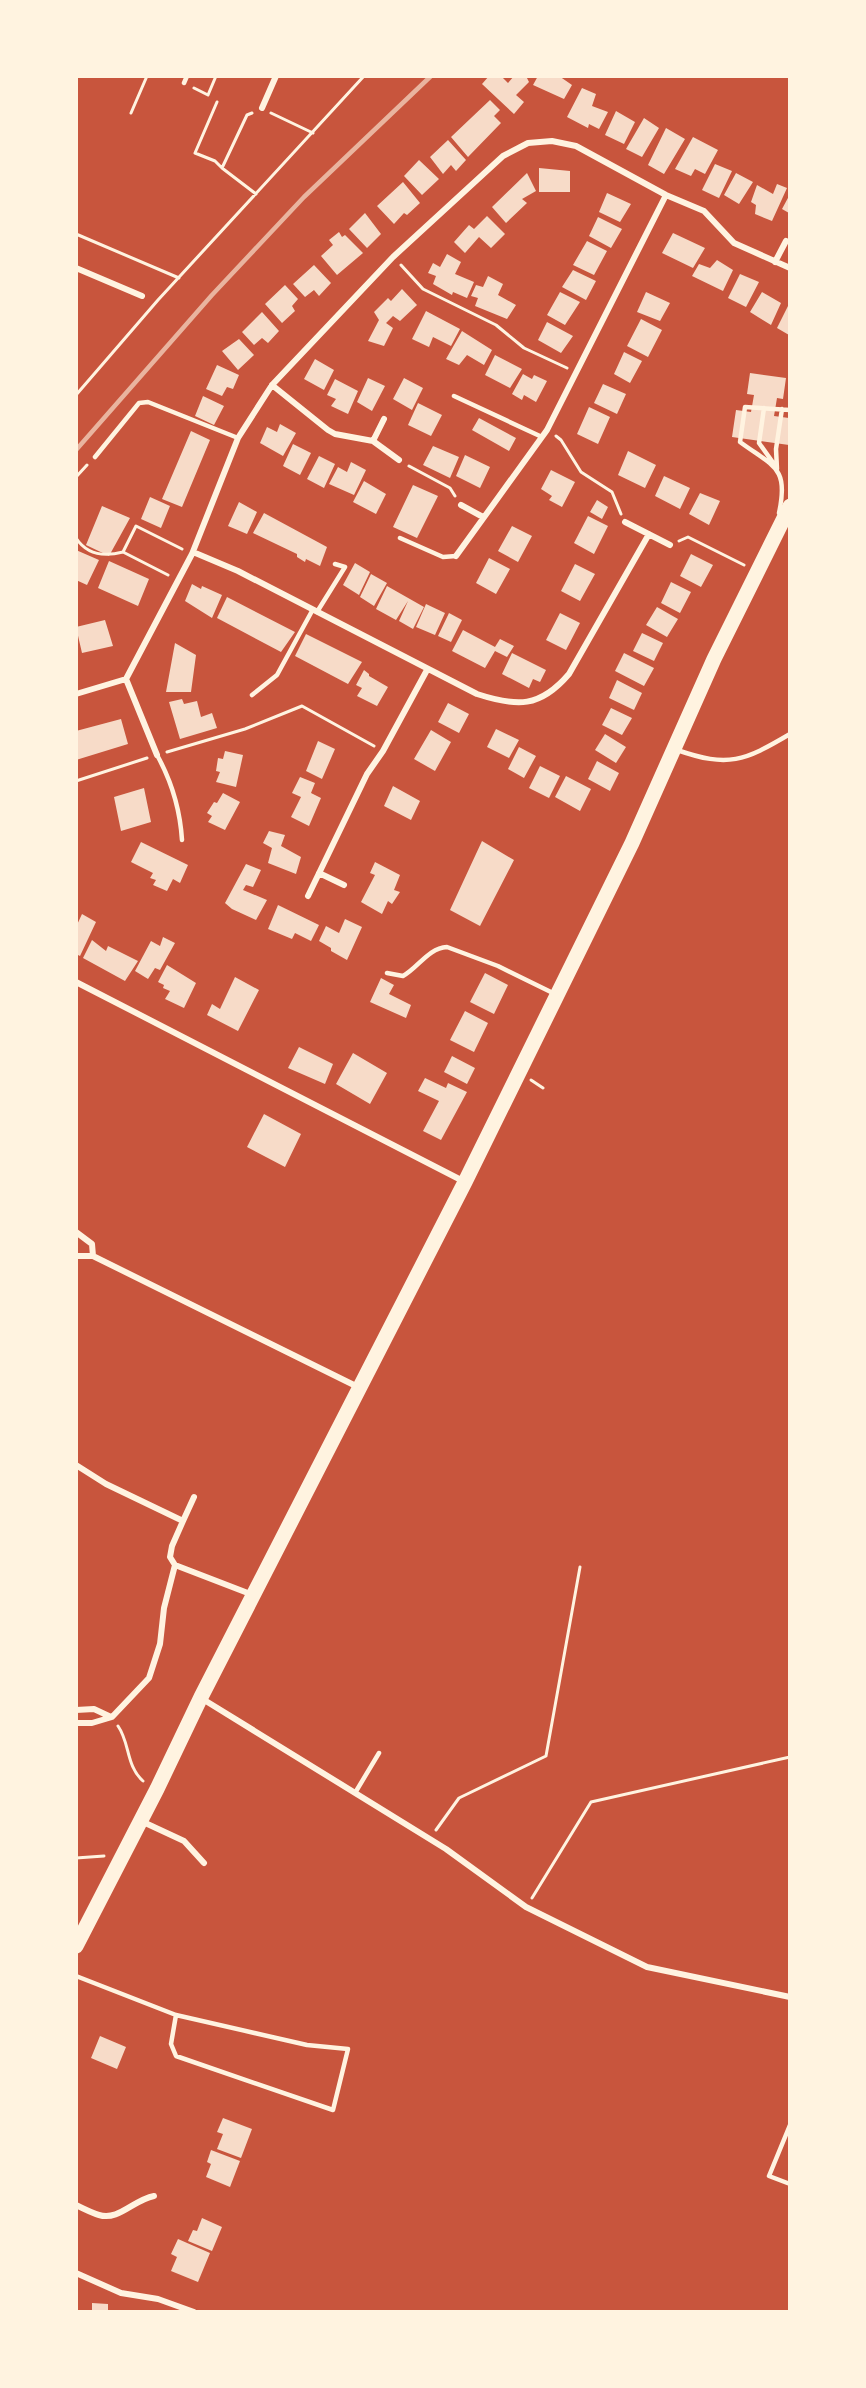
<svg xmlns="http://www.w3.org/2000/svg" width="866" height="2388" font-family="Ubuntu,sans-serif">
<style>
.building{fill:#f7dbc8}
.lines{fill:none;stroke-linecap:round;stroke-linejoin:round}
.path{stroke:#fff3e0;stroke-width:3}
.service{stroke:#fff3e0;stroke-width:4.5}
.minor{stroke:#fff3e0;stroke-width:6}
.primary{stroke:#fff3e0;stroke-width:15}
.rail{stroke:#e9b49f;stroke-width:4.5}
</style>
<rect width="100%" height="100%" fill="#c8553d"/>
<path class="building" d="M489,76H501L508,83L514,76H526L529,82L516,95L524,102L514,114L482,84Z
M538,76H559L572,85L564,99L533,85Z
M582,88L596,94L592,106L608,112L599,129L589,124L588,128L567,117Z
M490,100L500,110L494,116L501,123L468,157L451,137Z
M616,111L635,122L624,144L605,135Z
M644,118L659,128L642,157L626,149Z
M666,128L685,139L664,174L648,165Z
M693,137L718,150L705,174L695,169L691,176L675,169Z
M448,140L466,160L456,171L451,165L443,174L430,157Z
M419,160L439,179L422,195L404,176Z
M715,164L732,171L719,198L702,190Z
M539,168L570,171V192H539Z
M527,173L536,191L522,199L527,203L506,223L492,207Z
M736,173L753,182L739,204L724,195Z
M403,182L420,203L407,215L404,213L394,224L377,206Z
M777,184L787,188L772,221L755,214L756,205L751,202L757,185L773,194Z
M607,193L631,204L620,222L599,212Z
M789,196V213L782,209Z
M365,213L381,234L367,248L349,229Z
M487,216L505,234L491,248L479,237L465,253L454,242L469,225L474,229Z
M598,217L622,229L611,248L589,236Z
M339,232L342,237L345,235L363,253L337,275L321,256L333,245L329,240Z
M673,233L705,248L693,268L662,253Z
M587,241L607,251L594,275L573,265Z
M447,254L461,262L455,274L474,282L467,298L453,292L452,295L433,284L436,276L428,273L433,263L440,267Z
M717,260L733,270L723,291L692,276L699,264L710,268Z
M314,265L331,283L319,296L314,290L305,297L293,284Z
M573,270L596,281L586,300L562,287Z
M740,274L759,282L746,307L728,298Z
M488,276L503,284L498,295L516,305L507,319L475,306L478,298L471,296L476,285L483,287Z
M285,285L298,299L292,306L295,311L282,323L265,304Z
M402,289L417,305L400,321L393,316L386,323L393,328L384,346L368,341L379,320L374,312L388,298L391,301Z
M560,292L580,302L565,325L547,315Z
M646,292L670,303L660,321L637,312Z
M762,292L781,303L771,325L750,312Z
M789,304V335L777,328Z
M426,311L460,329L451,346L433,337L429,347L412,339Z
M262,312L279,331L268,343L262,338L254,345L242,332Z
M641,319L662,330L648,357L627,346Z
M547,322L573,336L561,353L538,340Z
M462,331L492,350L484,365L467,355L459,365L446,359Z
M239,339L254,355L238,370L222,351Z
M624,352L642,361L630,383L614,374Z
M495,355L522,369L510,388L485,375Z
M315,359L334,370L324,390L304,379Z
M217,365L239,375L233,389L227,387L222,396L206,389Z
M750,373L786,378L783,399L777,398L774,416L789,418V445L732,437L736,410L751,412L754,395L747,394Z
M523,374L532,379L534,375L547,381L536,402L524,395L522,400L512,394Z
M368,378L385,386L372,411L357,402Z
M404,378L423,388L412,410L393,399Z
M335,379L358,391L348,414L331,406L336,399L327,395Z
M603,384L626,394L617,414L594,403Z
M203,396L224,406L214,425L195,416Z
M418,403L442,415L431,436L408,425Z
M589,407L610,417L598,444L577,434Z
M479,418L516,438L509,451L472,430Z
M280,424L296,433L283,456L260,443L267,427L277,432Z
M191,431L210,440L182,507L162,499Z
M293,444L311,453L300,475L283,466Z
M433,446L459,457L450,478L423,465Z
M628,451L656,465L645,488L618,475Z
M465,455L490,467L480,488L456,476Z
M319,456L335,464L324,488L307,479Z
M351,462L366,470L354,495L329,484L338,467L347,472Z
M551,470L575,482L562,507L549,500L552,496L541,489Z
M664,476L690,488L680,509L655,496Z
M364,481L386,494L376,514L353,502Z
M413,485L438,496L417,538L393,527Z
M700,493L720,501L709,525L689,514Z
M150,497L170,506L161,528L141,519Z
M597,500L608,507L602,519L590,512Z
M239,502L257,512L247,534L228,526Z
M102,506L130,518L109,556L86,545Z
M264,513L327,547L320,566L306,559L305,562L297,557V554L253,533Z
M588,516L608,526L594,554L574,543Z
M512,526L532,536L518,562L498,551Z
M76,550L99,560L87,585L76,580Z
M691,554L713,565L701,587L680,576Z
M489,558L510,569L496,594L476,583Z
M109,561L149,579L138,606L98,588Z
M355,563L370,572L359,595L343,585Z
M575,564L595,574L580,601L561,591Z
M371,574L387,583L374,606L360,597Z
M671,582L691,592L680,613L661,603Z
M192,584L201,589L202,586L222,595L212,618L185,601Z
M387,586L424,607L413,629L399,621L408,601L396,620L376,609Z
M227,597L295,632L281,652L217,618Z
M426,604L445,613L435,635L416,627Z
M657,607L678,619L667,637L646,625Z
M449,613L462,620L451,642L438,636Z
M560,613L580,623L566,650L546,640Z
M105,620L113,646L82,653L76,627Z
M463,630L495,647L500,639L514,646L507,657L495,651L485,668L452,651Z
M642,633L663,643L654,661L633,651Z
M306,634L362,662L348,684L295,656Z
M175,643L196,655L191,692H166Z
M512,653L546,670L540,682L533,679L529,688L502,674Z
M624,653L654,668L644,686L615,671Z
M364,670L369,674V676L388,687L377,706L357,696L362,688L356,685Z
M617,680L642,693L634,710L609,698Z
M182,699L184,704L197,701L201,717L212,713L217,728L180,739L169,702Z
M448,703L469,714L459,733L438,722Z
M611,708L632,718L622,735L602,725Z
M121,719L128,744L76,760V731Z
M496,729L519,740L509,758L487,747Z
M431,730L451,742L435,771L414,759Z
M605,734L626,747L616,763L595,750Z
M318,741L335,749L322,779L306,771Z
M519,747L536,756L524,778L508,769Z
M225,751L243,755L236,787L216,782L220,772L216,771L218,758L223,759Z
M597,761L619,773L610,791L588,779Z
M540,766L560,776L549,798L529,788Z
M566,776L591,789L580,811L555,797Z
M300,777L315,783L311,793L321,798L309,826L291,817L301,797L292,793Z
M393,786L420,801L411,820L384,806Z
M144,788L151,822L121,831L114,797Z
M223,793L240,802L225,830L208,822L212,816L207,813L214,802L217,803Z
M269,831L285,835L281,846L301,857L296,874L268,863L272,848L263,843Z
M482,841L514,860L480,926L450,910Z
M141,842L188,865L180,883L173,879L167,891L153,885L156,880L150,878L153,873L131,862Z
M375,862L400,875L394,890L400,892L392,904L388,901L382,914L361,902L375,875L370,873Z
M246,864L261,870L253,887L246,885L243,890L267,900L256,920L232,909L225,903Z
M278,905L319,925L311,941L295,933L292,939L268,929Z
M82,914L96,922L80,956L76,954V927Z
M345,919L362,927L347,960L331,951V948L319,941L326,926L339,933Z
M163,937L175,943L160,970L155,968L148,979L135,971L151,941L160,946Z
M92,940L106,951L108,946L138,961L125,981L83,958Z
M167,965L196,983L184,1008L165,999L170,991L163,988L164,985L158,982Z
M485,973L508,985L494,1014L470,1002Z
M235,977L259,990L238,1031L207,1015L212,1004L220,1009Z
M381,978L394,985L389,994L411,1005L406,1018L370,1002Z
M465,1011L488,1023L474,1052L450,1040Z
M299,1047L333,1064L325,1084L288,1068Z
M353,1053L387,1073L370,1104L336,1084Z
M452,1056L475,1068L467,1084L444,1072Z
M425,1078L446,1088L448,1083L467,1092L441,1140L423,1131L439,1101L418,1091Z
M264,1114L301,1134L285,1167L247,1147Z
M100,2036L126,2047L117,2069L91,2058Z
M223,2118L252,2129L241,2158L217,2149L223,2134L217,2132Z
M211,2150L240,2161L230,2187L206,2177L211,2164L207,2162Z
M202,2218L222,2227L212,2251L188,2241L193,2230L197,2231Z
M178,2239L210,2253L198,2282L171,2271L177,2257L171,2254Z
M92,2303L108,2304V2312H92Z"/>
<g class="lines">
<path class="path" d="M194,88L208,95L216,76
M217,102L195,153L215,161L222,168
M131,113L147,76
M252,113L247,115L222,168L256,194
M271,113L313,133
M76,234L179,278
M401,265L423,289L496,325L524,348L567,368
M76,395L158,300L364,76
M556,436L561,440L581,472L612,492L621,514
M409,466L450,488L455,496
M76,477L87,465
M76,538C87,555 104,557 123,552
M679,541L688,537L744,565
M168,575L123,552L136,526L182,549
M167,752L245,729L302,706L374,746
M76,781L147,758
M531,1080L543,1088
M118,1726C130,1743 126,1766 143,1781
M436,1830L459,1798L546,1756L580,1567
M76,1858L104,1856
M532,1898L591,1802L790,1757"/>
<path class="service" d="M184,83L187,76
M454,396L542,437
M764,408L759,443L774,464
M95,457L139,403L148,402L238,438
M777,469L776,449L782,409
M779,513C789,467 774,467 740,442L745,407L790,410
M400,538L443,557L456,556
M317,612L345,567L335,564
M252,695L277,675L312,611
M677,750C729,768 744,761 790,734
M157,755C172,782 180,809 182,840
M387,973L403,976C418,968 428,948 447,947L498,966L555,994
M355,1793L379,1753
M76,1976L176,2015L307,2045L348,2049L333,2110L176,2056L171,2044L176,2015
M790,2125L769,2176L790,2184"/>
<path class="minor" d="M262,108L276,76
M775,262L786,241
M76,268L142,296
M272,385L328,430L335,434L373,441L399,460
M373,441L384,419
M461,505L483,517
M625,522L670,545
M193,552L238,571L477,694C517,707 540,708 569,674L649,534
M456,556L547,430L666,195
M126,679L157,755
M76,694L126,679L192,554L238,438L272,385L393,257L503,156L528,143L552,141L576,146L666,195L704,211L734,243L790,268
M319,873L344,885
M308,896L367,774L383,751L427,670
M76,982L465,1182
M76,1232L92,1244L93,1256
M76,1256H93L360,1388
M76,1465L106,1484L183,1521L172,1546L170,1557L175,1565L253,1595
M183,1521L194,1497
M201,1698L446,1849L526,1907L647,1967L790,1997
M76,1710L94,1709L111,1717
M76,1723H92L112,1717L149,1678L160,1644L164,1608L175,1565
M141,1821L184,1841L204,1863
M76,2205C84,2209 92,2213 99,2215C119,2221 133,2200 154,2196
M76,2273L121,2293L158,2299L194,2312"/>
<path class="primary" d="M76,1946L157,1789L201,1697L465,1182L632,843L714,659L790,506"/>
<path class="rail" d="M76,450L212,295L304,197L431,76"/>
</g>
<rect width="866" height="2388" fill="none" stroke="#fff3e0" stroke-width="156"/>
</svg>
